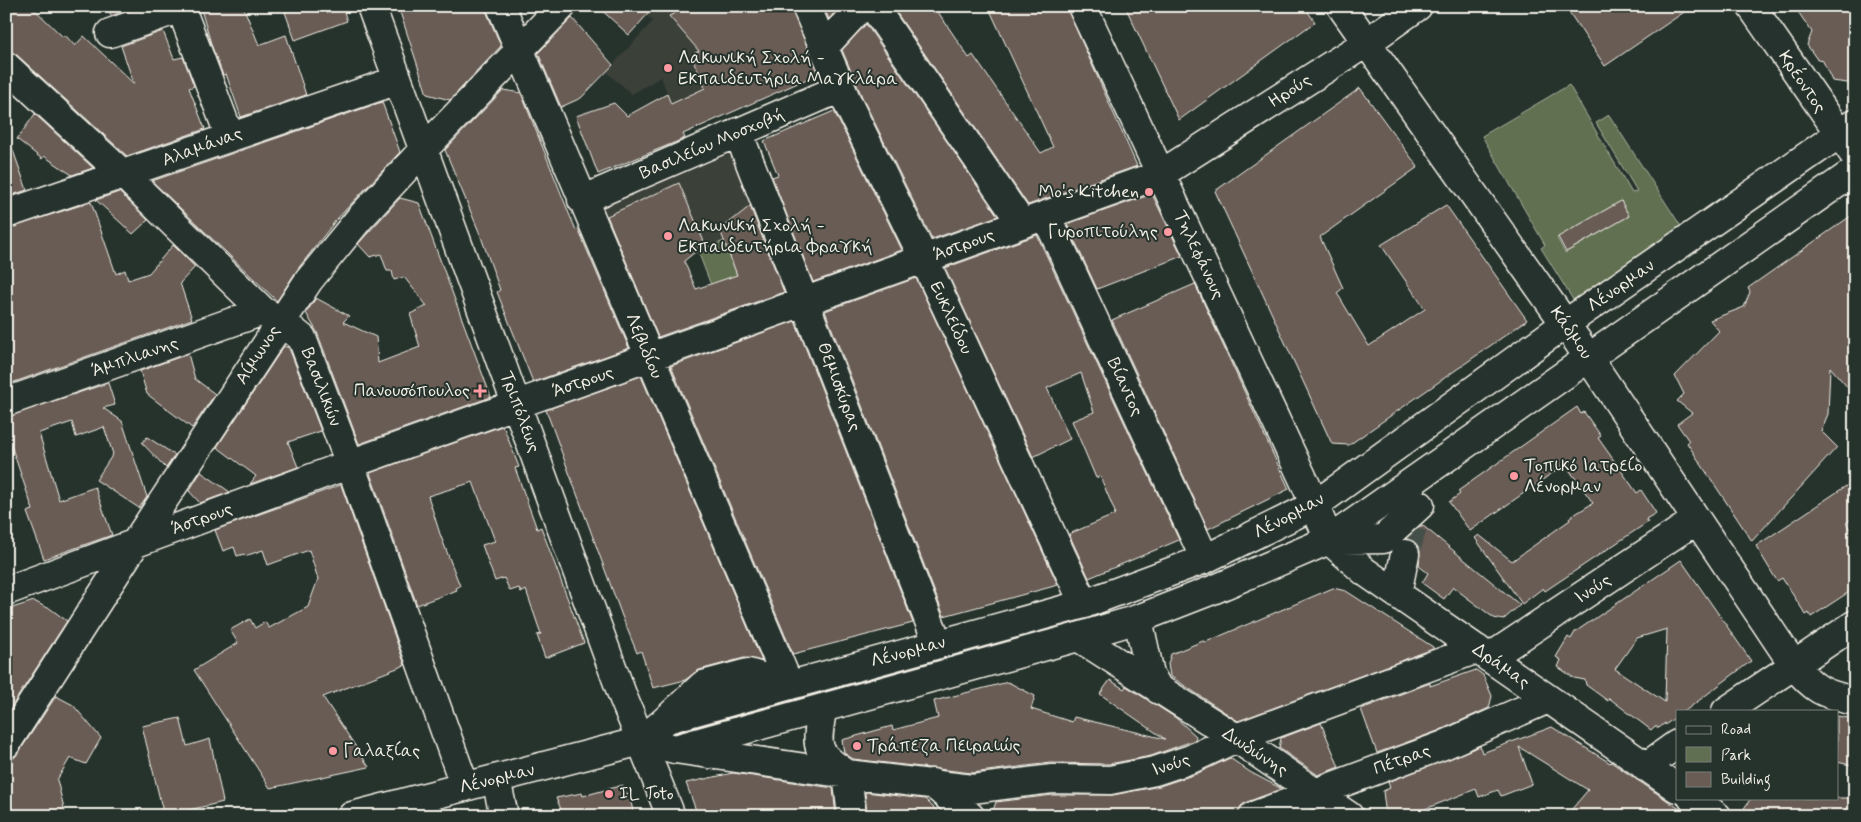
<svg xmlns="http://www.w3.org/2000/svg" width="1861" height="822" font-family="Mynerve,sans-serif">
<style>
.built{fill:#3a3f39}
.green{fill:#606f51;stroke:#aab09c;fill-rule:evenodd}
.building{fill:#685c54;stroke:#f4f1e8;fill-rule:evenodd}
.lines{fill:none;stroke-linecap:round;stroke-linejoin:round}
.minor-tunnel{stroke:#455049;stroke-width:28;stroke-dasharray:28 14;stroke-linecap:butt}
.minor-casing{stroke:#f4f1e8;stroke-width:31}
.major-casing{stroke:#f4f1e8;stroke-width:31}
.minor{stroke:#26332d;stroke-width:28}
.major{stroke:#26332d;stroke-width:28}
.poi-dot{fill:#ff9aa2;stroke:#26332d;stroke-width:2}
.labels{text-anchor:middle;dominant-baseline:central;stroke-width:4;stroke-linejoin:round;paint-order:stroke}
.poi-label{font-size:18px;fill:#f4f1e8;stroke:#26332d;text-anchor:start}
.street-label{font-size:18px;fill:#f4f1e8;stroke:#26332d}
</style>
<rect width="100%" height="100%" fill="#26332d"/>
<filter id="ink" filterUnits="userSpaceOnUse"><feTurbulence type="fractalNoise" baseFrequency=".02" numOctaves="2"/><feDisplacementMap in="SourceGraphic" scale="10" xChannelSelector="R" yChannelSelector="G"/><feConvolveMatrix kernelMatrix="1 2 1 2 8 2 1 2 1" color-interpolation-filters="sRGB"/></filter>
<g filter="url(#ink)">
<path class="built" d="M635,6H789L683,134L661,77L632,94L606,72L653,21Z
M733,152L753,204L720,231L734,269L742,275L755,311L724,320L698,251L639,293L602,206Z"/>
<path class="green" d="M1569,85L1632,193L1637,191L1596,123L1609,115L1682,228L1575,303L1541,248L1545,245L1482,136ZM1621,201L1629,216L1565,253L1557,238Z
M724,241L748,304L722,314L698,251Z"/>
<path class="building" d="M6,6H31L63,37L65,35L75,46L84,36L134,84L121,46L163,31L174,59L183,57L194,86L189,88L205,129L127,156L17,55L6,51Z
M108,6H139L111,16Z
M200,6H243L259,45L286,35L306,95L241,117L226,74L223,75L212,47Z
M301,6H342L347,21L295,40L285,12Z
M398,6H484L501,46L450,100L427,94Z
M597,6H655L629,35Z
M691,6H791L818,74L683,134L685,138L676,142L598,174L576,116L614,103L627,116L667,94L671,104L705,88L691,55L699,51L669,16Z
M823,6H840L829,19Z
M892,6H934L969,58L973,55L1041,153L1053,147L988,6H1066L1137,166L1028,205Z
M1125,6H1304L1315,22L1179,120Z
M1565,6H1693L1605,66Z
M1794,6H1855V84L1832,81L1823,61L1816,58L1807,45L1812,32Z
M572,18L613,65L581,98L561,107L538,53Z
M866,24L998,216L932,239L863,99L842,50Z
M1360,88L1418,167L1320,237L1343,288L1337,293L1369,346L1425,309L1381,245L1446,205L1527,320L1349,445L1332,444L1215,191Z
M503,90L521,93L570,216L576,230L578,229L629,348L533,382L497,292L500,290L480,234L445,150Z
M382,102L400,152L336,220L297,270L277,301L152,181Z
M834,111L902,250L813,282L772,177L778,175L764,141Z
M35,114L93,168L72,175L44,156L42,159L17,139Z
M6,139H9L27,190L6,197Z
M679,183L705,244L684,261L696,289L737,275L720,230L750,206L784,292L658,337L607,216Z
M119,192L148,220L133,234L96,200Z
M1152,194L1182,256L1097,289L1067,224Z
M400,198L419,203L491,397L359,444L317,332L306,313L316,298L349,316L343,322L376,337L378,363L420,347L410,314L427,306L404,277L394,280L392,271H387L381,254L370,257L358,244Z
M1621,201L1629,216L1566,252L1558,237Z
M91,202L116,274L125,270L128,280L149,273L173,245L195,267L180,283L192,319L6,385V229Z
M1855,213V396L1830,367L1828,414L1821,431L1837,447L1752,541L1687,443L1689,441L1677,424L1692,413L1677,401L1684,394L1675,376L1719,331L1710,320L1744,307L1750,292L1748,288Z
M1037,235L1179,540L1089,578L1069,534L1114,515L1115,512L1100,476L1096,478L1072,421L1094,412L1081,373L1047,388L1070,439L1033,457L945,268Z
M916,278L1058,585L944,616L825,311Z
M1195,284L1289,489L1208,529L1112,320Z
M795,321L913,623L793,654L671,366Z
M284,346L289,348L321,431L288,442L298,467L250,484L256,476L217,447Z
M188,354L195,379L215,394L192,428L147,394L140,371Z
M641,376L762,661L744,658L699,670L685,680L653,688L641,651L637,653L622,616L546,410Z
M108,383L115,405L103,408L122,421L147,497L139,508L96,480L113,454L104,427L76,437L72,422L39,433L59,500L95,487L112,535L44,559L27,512L33,510L12,448L6,450V417Z
M1577,407L1581,414L1584,412L1601,436L1598,438L1637,493L1641,490L1656,513L1646,519L1648,522L1545,591L1543,588L1522,604L1475,538L1479,535L1512,561L1570,520L1569,518L1593,503L1565,464L1470,531L1449,502L1460,494L1458,491Z
M502,426L504,428L519,467L515,468L537,529L541,527L584,643L545,658L537,635L541,634L526,590L521,593L519,588L510,591L504,578L495,581L482,545L495,541L473,482L428,496L440,534L460,586L456,588L457,590L417,605L370,473Z
M147,437L175,455L166,468L142,443Z
M201,472L230,492L200,503L189,491Z
M1855,480V517L1846,523L1855,536V588L1811,617L1809,613L1806,615L1782,578L1777,581L1756,546Z
M341,485L405,665L323,697L369,767L270,788L194,670L238,643L230,630L250,619L255,628L265,622L269,628L308,607L318,579L309,550L268,565L263,550L245,556L244,554L237,556L234,547L223,551L215,530Z
M1422,525L1520,605L1503,620L1494,618L1453,587L1444,599L1422,583L1428,573L1419,566L1420,549L1415,542L1406,539Z
M1681,560L1751,661L1685,711H1677V716L1665,725V723L1659,728L1655,726L1651,730L1609,698L1608,701L1586,685L1585,680L1574,678L1558,667L1561,660L1556,657L1568,637L1571,639L1575,632ZM1667,629L1665,702L1615,669L1637,638Z
M1333,588L1346,591L1433,647V649L1238,721L1170,676L1168,664L1171,654L1203,641L1206,642Z
M34,601L47,608L48,607L67,621L6,715V610Z
M1476,670L1483,675L1492,696L1489,708L1438,731L1377,753L1361,709L1430,683V686Z
M1110,680L1124,689L1126,686L1176,718L1196,736L1195,740L1151,756L1109,764L1050,763L972,773L853,759L844,753L842,740L892,726L893,730L938,718L934,701L1008,682L1035,696L1031,709L1072,722L1074,717L1165,739L1100,694Z
M56,696L73,705L101,738L86,764L70,758L57,780L66,816H6V759L14,758L19,752Z
M1837,716L1855,719V766L1837,762Z
M180,718L187,746L210,739L223,802L164,816L142,726Z
M1321,723L1339,767L1318,775L1279,748L1281,738Z
M1552,727L1610,763L1611,762L1690,816H1566L1588,790L1519,747L1532,784L1501,796L1498,790L1479,797L1476,789L1407,816H1386L1383,791L1390,788L1388,782L1480,746L1482,753Z
M1230,758L1250,772L1282,789L1247,802L1241,806L1238,816H991L996,802L1053,795H1113L1160,786L1196,774Z
M733,773L833,788L836,816H698L686,783Z
M623,785L626,794L629,793L634,816H564L556,798L582,793L583,796Z
M865,792L925,799L942,816H867Z
M1751,798H1855V803L1847,816H1739Z"/>
<g class="lines">
<path class="minor-tunnel" d="M1405,554L1415,519"/>
<defs>
<path id="minor" d="M180,6L230,137
M371,6L623,697L641,741
M501,6L789,685
M806,6L849,106L924,259L1084,604
M873,6L1022,224
M1082,6L1306,485L1329,540L1364,571L1677,788
M1341,6L1578,342L1793,664C1814,690 1823,694 1855,701
M1751,6L1855,156
M110,33L181,8
M824,47L862,6
M6,66L124,175L263,311L281,321L302,338L350,464L465,787
M738,132L938,644
M582,200L841,88
M6,214L398,80
M1046,216L1205,559
M6,402L263,311
M1329,540L1383,539L1420,505
M6,591L350,464L1161,174L1366,43L1418,6
M1397,594L1405,554
M1138,619L1150,674L1159,690
M1078,637L1236,738L1349,816
M1489,658L1696,520
M822,710C816,748 814,752 847,774L852,816
M1726,711L1855,624
M667,719L703,685L748,673L789,685
M6,744L134,545L309,280L359,219L424,149L562,6
M675,749L847,774L972,789L1052,779L1110,780L1155,771L1191,759L1236,738L1477,649
M1645,767L1677,744
M496,779L504,816
M932,783L970,816
M1692,798L1717,816
M1253,816L1444,745L1548,699"/>
<path id="major" d="M641,741L667,719L1084,604L1205,559L1315,505L1565,324L1855,123
M641,741L671,816
M352,816L641,741L675,749L1078,637L1138,619L1215,589L1329,540L1855,171"/>
</defs>
<use href="#minor" class="minor-casing"/>
<use href="#major" class="major-casing"/>
<use href="#minor" class="minor"/>
<use href="#major" class="major"/>
</g>
</g>
<g class="poi-dot">
<circle cx="668" cy="68" r="5"/>
<circle cx="1149" cy="192" r="5"/>
<circle cx="1168" cy="232" r="5"/>
<circle cx="668" cy="236" r="5"/>
<path d="M477.5 383.5h5v5h5v5h-5v5h-5v-5h-5v-5h5z"/>
<circle cx="1514" cy="476" r="5"/>
<circle cx="857" cy="746" r="5"/>
<circle cx="333" cy="751" r="5"/>
<circle cx="609" cy="794" r="5"/>
</g>
<g class="labels">
<g class="poi-label">
<text x="678" y="58">Λακωνική Σχολή -<tspan x="678" dy="21">Εκπαιδευτήρια Μαγκλάρα</tspan></text>
<text x="1139" y="192" text-anchor="end">Mo's Kitchen</text>
<text x="678" y="226">Λακωνική Σχολή -<tspan x="678" dy="21">Εκπαιδευτήρια Φραγκή</tspan></text>
<text x="1158" y="232" text-anchor="end">Γυροπιτούλης</text>
<text x="470" y="391" text-anchor="end">Πανουσόπουλος</text>
<text x="1524" y="466">Τοπικό Ιατρείο<tspan x="1524" dy="21">Λένορμαν</tspan></text>
<text x="867" y="746">Τράπεζα Πειραιώς</text>
<text x="343" y="751">Γαλαξίας</text>
<text x="619" y="794">IL Toto</text>
</g>
<g class="street-label">
<text transform="translate(1802 82) rotate(56)">Κρέοντος</text>
<text transform="translate(1290 91) rotate(-33)">Ηρούς</text>
<text transform="translate(712 144) rotate(-23)">Βασιλείου Μοσχοβή</text>
<text transform="translate(202 147) rotate(-20)">Αλαμάνας</text>
<text transform="translate(964 245) rotate(-20)">Άστρους</text>
<text transform="translate(1199 255) rotate(65)">Τηλεφάνους</text>
<text transform="translate(1621 286) rotate(-35)">Λένορμαν</text>
<text transform="translate(951 318) rotate(65)">Ευκλείδου</text>
<text transform="translate(1571 333) rotate(55)">Κάδμου</text>
<text transform="translate(644 346) rotate(67)">Λεβιδίου</text>
<text transform="translate(258 355) rotate(-57)">Αίμωνος</text>
<text transform="translate(135 357) rotate(-19)">Άμπλιανης</text>
<text transform="translate(583 382) rotate(-19)">Άστρους</text>
<text transform="translate(321 387) rotate(69)">Βασιλικών</text>
<text transform="translate(839 387) rotate(69)">Θεμισκύρας</text>
<text transform="translate(1125 387) rotate(65)">Βίαντος</text>
<text transform="translate(520 412) rotate(70)">Τριπόλεως</text>
<text transform="translate(1289 516) rotate(-28)">Λένορμαν</text>
<text transform="translate(202 519) rotate(-20)">Άστρους</text>
<text transform="translate(1593 589) rotate(-34)">Ινούς</text>
<text transform="translate(908 652) rotate(-15)">Λένορμαν</text>
<text transform="translate(1501 666) rotate(35)">Δράμας</text>
<text transform="translate(1255 752) rotate(33)">Δωδώνης</text>
<text transform="translate(1402 760) rotate(-20)">Πέτρας</text>
<text transform="translate(1171 765) rotate(-18)">Ινούς</text>
<text transform="translate(497 779) rotate(-14)">Λένορμαν</text>
</g>
</g>
<rect width="1861" height="822" fill="none" stroke="#26332d" stroke-width="25"/>
<rect x="12" y="12" width="1836" height="797" fill="none" stroke="#f4f1e8" stroke-width="2" filter="url(#ink)"/>
<rect x="1676" y="710" width="162" height="90" fill="#26332d" stroke="#787f78"/>
<rect x="1686" y="726" width="25" height="8" fill="#26332d" stroke="#787f78"/>
<text x="1721" y="734" font-size="15" fill="#f4f1e8">Road</text>
<rect x="1686" y="747" width="25" height="15" fill="#606f51" stroke="#787f78"/>
<text x="1721" y="760" font-size="15" fill="#f4f1e8">Park</text>
<rect x="1686" y="772" width="25" height="15" fill="#685c54" stroke="#787f78"/>
<text x="1721" y="784" font-size="15" fill="#f4f1e8">Building</text>
</svg>
